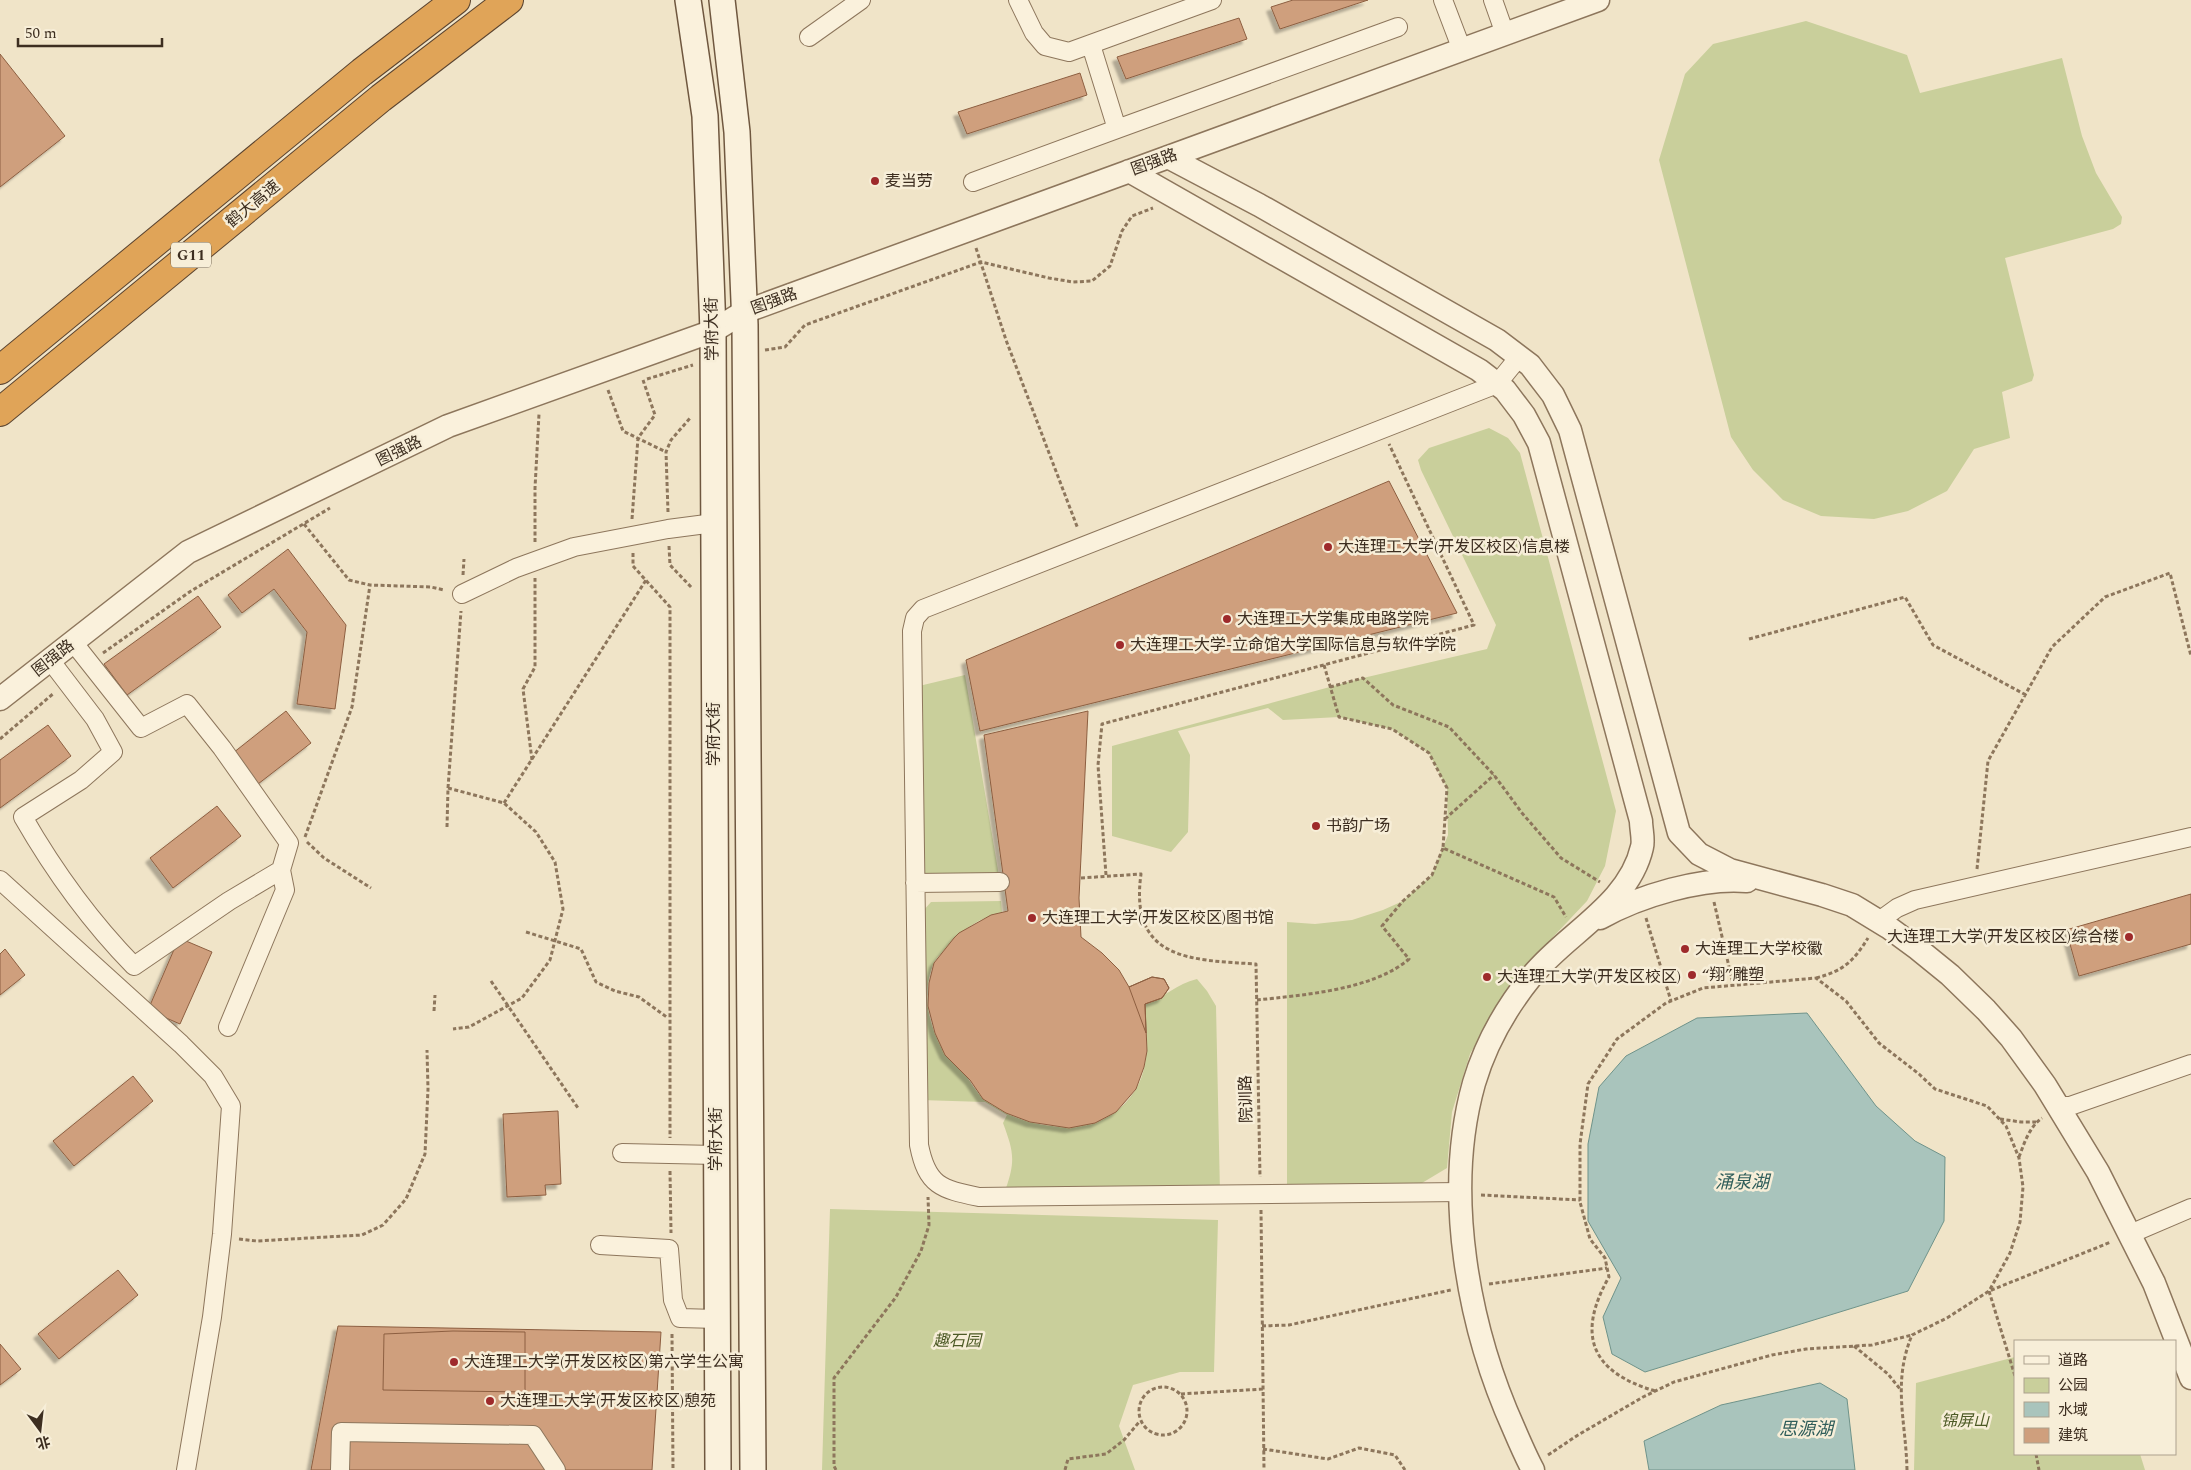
<svg xmlns="http://www.w3.org/2000/svg" width="2191" height="1470" font-family="Spectral,'Noto Sans SC',serif">
<style>
.green{fill:#c9cf9b}
.water{fill:#a9c4bc;stroke:#6f938a}
.building{fill:#cf9f7d;stroke:#8d5f41;filter:url(#shadow)}
.lines{fill:none;stroke-linecap:round;stroke-linejoin:round}
.minor-casing{stroke:#8d765c;stroke-width:20}
.tertiary-casing{stroke:#8d765c;stroke-width:25}
.secondary-casing{stroke:#6f573f;stroke-width:28}
.motorway-casing{stroke:#5b4430;stroke-width:30}
.path{stroke:#8d765c;stroke-width:3;stroke-dasharray:4 2.5;stroke-linecap:butt}
.minor{stroke:#faf1dc;stroke-width:18}
.tertiary{stroke:#faf1dc;stroke-width:22}
.secondary{stroke:#faf1dc;stroke-width:25}
.motorway{stroke:#e0a458;stroke-width:28}
.poi-dot{fill:#9e2a2b;stroke:#f7eed8;stroke-width:2}
.labels{text-anchor:middle;dominant-baseline:central;stroke-width:5;stroke-linejoin:round;paint-order:stroke}
.shield{fill:#f7eed8;stroke:#756857;stroke-width:1}
.shield-label{font-size:15px;font-weight:bold;fill:#3d2e20}
.street-label{font-size:16px;fill:#3d2e20;stroke:#f7eed8}
.poi-label{font-size:16px;fill:#3d2e20;stroke:#f7eed8;text-anchor:start}
.park-label{font-size:16px;font-style:italic;fill:#4d5a26;stroke:#f7eed8}
.water-label{font-size:18px;font-style:italic;fill:#2f5d5a;stroke:#f7eed8}
</style>
<defs>
<filter id="shadow"><feDropShadow dx="-4.5" dy="4.5" stdDeviation="1" flood-color="#0004"/></filter>
</defs>
<rect width="100%" height="100%" fill="#f0e4c8"/>
<path class="green" d="M1806,21L1907,55L1920,93L2062,58L2082,136L2096,173L2122,217L2121,224L2113,229L2005,258L2034,375L2032,381L2002,392L2010,438L1974,449L1947,491L1908,511L1874,519L1821,516L1783,500L1753,470L1731,437L1659,160L1685,74L1713,44Z
M1489,428L1508,438L1520,453L1616,811L1605,866L1587,901L1553,937L1524,971L1492,1015L1470,1054L1452,1112L1447,1168L1417,1186L1287,1188V922L1315,924L1352,920L1383,910L1403,901L1432,875L1448,835L1447,788L1429,753L1392,729L1339,717L1283,720L1268,708L1178,731L1190,755L1188,832L1171,852L1112,836V746L1363,678L1487,649L1496,625L1421,470L1418,460L1429,448Z
M965,675L1000,882L928,879L921,873L919,686Z
M1001,901L1002,913C979,917 961,931 946,948C942,953 936,958 934,963C924,983 926,1014 935,1033C941,1046 954,1058 962,1070C969,1079 976,1093 985,1100C1028,1133 1105,1142 1136,1089C1151,1064 1146,1032 1145,1004C1166,997 1176,984 1197,979L1207,991L1216,1006L1220,1193L1013,1194L1006,1188C1016,1160 1013,1150 1003,1123L1007,1115L985,1102L920,1100L923,911L931,902Z
M830,1209L1218,1220L1214,1372H1180L1133,1385L1119,1426L1135,1470H822Z
M2015,1357V1454H2140L2145,1470H1914L1916,1383Z"/>
<path class="water" d="M1807,1013L1876,1106L1915,1141L1945,1157L1944,1221L1908,1291L1645,1372L1612,1354L1603,1317L1621,1278L1588,1221V1144L1599,1087L1626,1056L1697,1018Z
M1820,1383L1847,1399L1855,1470H1649L1644,1441L1721,1405Z"/>
<path class="building" d="M1293,0H1368L1280,29L1271,7Z
M1239,18L1247,39L1126,79L1117,57Z
M0,54L65,136L0,187Z
M1080,73L1087,95L967,134L958,112Z
M1389,481L1457,613L980,731L966,660Z
M288,549L346,625L335,709L297,704L307,632L274,589L242,613L228,595Z
M198,596L221,627L127,695L104,664Z
M286,711L311,743L258,784L233,753Z
M1088,711L1079,898L1081,937L1102,953L1119,970L1129,987L1152,977L1164,979L1169,988L1162,998L1145,1004L1147,1051L1144,1067L1136,1089L1116,1112L1095,1123L1069,1128L1030,1122L1006,1113L983,1099L970,1080L945,1055L935,1033L928,1006L929,983L934,963L954,938L959,933L991,915L1008,911L984,735Z
M48,725L71,756L0,808V760Z
M217,806L241,836L173,888L150,858Z
M2191,894V944L2079,976L2066,930Z
M179,938L212,952L180,1024L148,1010Z
M5,949L25,975L0,995V954Z
M1152,977L1164,979L1169,988L1162,998L1145,1004L1146,1033L1129,987Z
M133,1076L153,1101L74,1166L53,1141Z
M558,1111L561,1184L545,1185L546,1195L507,1197L503,1114Z
M118,1270L138,1295L59,1359L38,1334Z
M338,1326L661,1332L652,1470H311Z
M453,1331L525,1332V1392L383,1390L384,1334Z
M0,1344L21,1369L0,1385Z"/>
<g class="lines">
<defs>
<path id="minor" d="M1018,0L1034,33L1045,46L1069,52L1212,0
M1443,0L1462,50
M1493,0L1505,34
M809,37L861,0
M1091,45L1117,129L1398,27
M973,182L1117,129
M462,594L516,568L574,547L668,529L714,523
M50,660L95,719L113,752L81,780L23,817C54,871 91,922 134,966L229,901L281,870L289,843L222,748L187,704L141,728L73,642
M0,880L181,1044L213,1076L231,1106L222,1234L212,1317L186,1470
M915,883L1000,882
M1879,921L1897,908L1915,900L2191,837
M228,1027L285,890L281,870
M2059,1106H2070L2191,1064
M622,1153L716,1155
M1462,1192L979,1197C941,1189 927,1186 919,1145L912,631L915,618L923,609L1497,384L1519,357
M2130,1234L2191,1208
M600,1245L669,1249L673,1300L680,1318L717,1319
M340,1470L341,1432L533,1435L556,1470"/>
<path id="tertiary" d="M1168,157L1259,205L1497,340L1530,365L1553,395L1570,430L1679,833L1699,854L1730,870L1822,895L1852,905L1888,927L1918,949L1950,975L1986,1010L2011,1038L2045,1085L2098,1172L2154,1283L2191,1378
M1129,171L1479,370L1505,390L1524,415L1539,443L1641,821C1641,829 1644,840 1642,847C1629,905 1565,934 1531,977C1506,1008 1485,1046 1474,1083C1443,1193 1468,1327 1514,1429C1520,1443 1526,1457 1533,1470
M0,699L188,552L448,426L713,331L744,312L1598,0
M1600,918C1639,896 1702,877 1747,881"/>
<path id="secondary" d="M688,0L705,116L713,331L718,1470
M722,0L737,132L745,325L753,1470"/>
<path id="motorway" d="M0,370L362,72L456,0
M0,412L381,98L509,0"/>
</defs>
<use href="#minor" class="minor-casing"/>
<use href="#tertiary" class="tertiary-casing"/>
<use href="#secondary" class="secondary-casing"/>
<use href="#motorway" class="motorway-casing"/>
<path class="path" d="M976,248L1006,340L1078,529
M765,350L785,347L805,325L981,262L1049,278L1073,282L1092,281L1110,266L1122,231L1132,216L1153,208
M647,379L693,365
M608,390L623,431L666,452
M668,512L666,452L671,440L691,417
M632,519L638,438L655,415L643,380
M304,524L349,580L370,585L431,587L444,590
M535,542V488L539,414
M669,546L670,565L692,588
M633,553V566L670,607V1138
M463,575L464,559
M1749,639L1905,597L1933,645L2026,695
M103,653L191,591L330,508
M1324,665L1339,717L1392,729L1429,753L1447,788L1443,848L1554,897L1566,917
M1330,687L1363,678L1393,705L1449,727L1494,775L1522,813L1561,858L1600,882
M0,739L54,693
M532,760L523,689L535,667V578
M448,788L461,611
M504,803L646,580
M1445,819L1494,775
M447,827L448,788L504,803L536,832L555,862L563,909L550,960L522,998L469,1027L453,1029
M305,837L352,707L370,585
M307,842L324,858L371,888
M1977,869L1988,761L2052,647L2105,597L2170,573L2191,656
M1106,875L1098,765L1102,724L1474,625L1389,444
M1081,878L1141,874C1129,960 1190,960 1256,964L1260,1177
M1714,902L1733,984
M1646,918L1671,1001
M526,932L581,949L596,982L615,991L639,997L668,1018
M1816,978C1843,971 1853,962 1868,938
M491,981L578,1108
M1257,1000C1303,995 1373,990 1409,959L1382,926L1403,901L1432,875L1443,848
M434,1011L435,995
M2000,1119L2021,1122H2036
M2019,1157C2024,1144 2029,1127 2042,1118
M670,1171L671,1233
M1481,1195L1580,1200
M1261,1210L1264,1470
M239,1239L257,1241L362,1235L383,1225L406,1199L425,1154L428,1089L427,1050
M1489,1284L1607,1268
M1262,1326L1289,1325L1451,1290
M672,1334L673,1470
M1854,1346L1888,1374L1900,1389
M1139 1411a24 24 0 1 1 48 0a24 24 0 1 1-48 0Z
M1655,1391C1591,1372 1576,1335 1609,1277L1605,1258L1590,1239L1580,1202V1144L1588,1084L1617,1039L1666,1003L1703,988L1816,978L1846,1001L1879,1043L1919,1074L1935,1089L1987,1106L2006,1126L2019,1158L2023,1187L2020,1222L2010,1253L1989,1291L2015,1376
M1181,1394L1263,1389
M1263,1449L1328,1459L1359,1448L1395,1455L1405,1470
M2036,1454L2039,1470
M1548,1455L1578,1435L1643,1397L1674,1382L1772,1355L1806,1349L1872,1345L1912,1335
M836,1470L834,1466V1378L896,1297L921,1251L929,1225L928,1197
M1065,1470L1068,1459L1106,1454L1124,1440L1140,1421
M1907,1470C1906,1421 1892,1383 1912,1335L1947,1318L1989,1291L2111,1242"/>
<use href="#minor" class="minor"/>
<use href="#tertiary" class="tertiary"/>
<use href="#secondary" class="secondary"/>
<use href="#motorway" class="motorway"/>
</g>
<g class="poi-dot">
<circle cx="875" cy="181" r="5"/>
<circle cx="1328" cy="547" r="5"/>
<circle cx="1227" cy="619" r="5"/>
<circle cx="1120" cy="645" r="5"/>
<circle cx="1316" cy="826" r="5"/>
<circle cx="1032" cy="918" r="5"/>
<circle cx="2129" cy="937" r="5"/>
<circle cx="1685" cy="949" r="5"/>
<circle cx="1692" cy="975" r="5"/>
<circle cx="1487" cy="977" r="5"/>
<circle cx="454" cy="1362" r="5"/>
<circle cx="490" cy="1401" r="5"/>
</g>
<g class="labels">
<rect class="shield" x="171" y="242.5" width="40" height="25" rx="4"/>
<g class="shield-label">
<text x="191" y="255">G11</text>
</g>
<g class="street-label">
<text transform="translate(1154 162) rotate(-20)">图强路</text>
<text transform="translate(253 204) rotate(-39)">鹤大高速</text>
<text transform="translate(774 301) rotate(-20)">图强路</text>
<text transform="translate(712 329) rotate(-91)">学府大街</text>
<text transform="translate(399 451) rotate(-26)">图强路</text>
<text transform="translate(53 658) rotate(-38)">图强路</text>
<text transform="translate(714 734) rotate(-90)">学府大街</text>
<text transform="translate(1246 1099) rotate(-91)">院训路</text>
<text transform="translate(716 1139) rotate(-90)">学府大街</text>
</g>
<g class="poi-label">
<text x="885" y="181">麦当劳</text>
<text x="1338" y="547">大连理工大学(开发区校区)信息楼</text>
<text x="1237" y="619">大连理工大学集成电路学院</text>
<text x="1130" y="645">大连理工大学-立命馆大学国际信息与软件学院</text>
<text x="1326" y="826">书韵广场</text>
<text x="1042" y="918">大连理工大学(开发区校区)图书馆</text>
<text x="2119" y="937" text-anchor="end">大连理工大学(开发区校区)综合楼</text>
<text x="1695" y="949">大连理工大学校徽</text>
<text x="1702" y="975">“翔”雕塑</text>
<text x="1497" y="977">大连理工大学(开发区校区)</text>
<text x="464" y="1362">大连理工大学(开发区校区)第六学生公寓</text>
<text x="500" y="1401">大连理工大学(开发区校区)憩苑</text>
</g>
<g class="park-label">
<text x="957" y="1341">趣石园</text>
<text x="1965" y="1421">锦屏山</text>
</g>
<g class="water-label">
<text x="1742" y="1182">涌泉湖</text>
<text x="1806" y="1429">思源湖</text>
</g>
</g>
<rect x="2014" y="1340" width="162" height="115" fill="#f7eed8" stroke="#ada18e"/>
<rect x="2024" y="1356" width="25" height="8" fill="#faf1dc" stroke="#ada18e"/>
<text x="2058" y="1365" font-size="15" fill="#3d2e20">道路</text>
<rect x="2024" y="1378" width="25" height="15" fill="#c9cf9b" stroke="#ada18e"/>
<text x="2058" y="1390" font-size="15" fill="#3d2e20">公园</text>
<rect x="2024" y="1402" width="25" height="15" fill="#a9c4bc" stroke="#ada18e"/>
<text x="2058" y="1415" font-size="15" fill="#3d2e20">水域</text>
<rect x="2024" y="1428" width="25" height="15" fill="#cf9f7d" stroke="#ada18e"/>
<text x="2058" y="1440" font-size="15" fill="#3d2e20">建筑</text>
<g transform="translate(40 1430) rotate(165)" stroke="#f7eed8" stroke-width="4" paint-order="stroke">
<path d="M0-4L9 19L0 12L-9 19Z" fill="#3d2e20"/>
<text y="-8" font-size="14" font-weight="bold" text-anchor="middle" fill="#3d2e20">北</text>
</g>
<path d="M18 38v8h144v-8" fill="none" stroke="#3d2e20" stroke-width="2.5"/>
<text x="25" y="38" font-size="15" fill="#3d2e20" stroke="#f7eed8" stroke-width="4" paint-order="stroke">50 m</text>
</svg>
